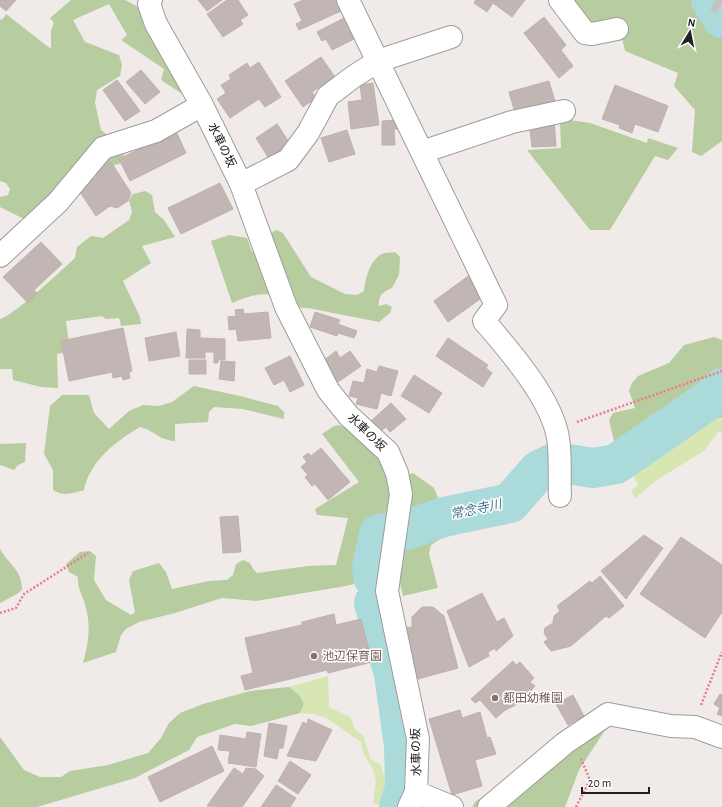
<svg xmlns="http://www.w3.org/2000/svg" width="722" height="807" font-family="'Alegreya Sans','Noto Sans JP',sans-serif">
<style>
.grass{fill:#d7e6b2}
.forest{fill:#b7cc9f}
.lines{fill:none;stroke-linecap:round;stroke-linejoin:round}
.river{stroke:#abdada;stroke-width:40}
.building{fill:#c1b6b4;stroke:#c1b0ab}
.highway-tunnel{stroke:#c6c2c0;stroke-width:22;stroke-dasharray:22 11;stroke-linecap:butt}
.minor-casing{stroke:#9d9d9d;stroke-width:24}
.path{stroke:#f07987;stroke-width:2.5;stroke-dasharray:2 2;stroke-linecap:butt}
.minor{stroke:#fff;stroke-width:22}
.education-dot{fill:#8d6e63;stroke:#fff;stroke-width:1.5}
.labels{text-anchor:middle;dominant-baseline:central;stroke-width:3;stroke-linejoin:round;paint-order:stroke}
.street-label{font-size:12px;fill:#202020;stroke:#fff}
.education-label{font-size:12px;fill:#785e54;stroke:#fff;text-anchor:start}
.water-label{font-size:13px;font-style:italic;fill:#46788b;stroke:#fff}
</style>
<rect width="100%" height="100%" fill="#f0ebe8"/>
<path class="grass" d="M722,417V433L719,431L704,451L660,478L635,498L631,491L638,485L629,467L643,461L675,443L697,424Z
M328,676L329,707L350,717L356,731L363,735L371,760L380,764L387,785L397,789L389,807H382L373,803L376,781L373,769L364,755L361,742L328,719L315,714L300,713L304,704L289,687Z"/>
<path class="forest" d="M71,0H125L144,10L190,99L161,80L164,69L121,40L127,35L109,4L73,20L85,42L119,55L122,65L120,76L97,90L95,103L101,130L109,136L150,140L124,154L121,163L92,173L24,219L0,207V197L8,195L10,189L6,183L0,181V19L2,20L6,14L51,49V30L54,23L50,18Z
M568,0H708L722,23V141L701,156L692,152L695,110L674,86L678,73L625,51L618,20L587,27Z
M570,120L590,123L647,143L648,138L678,148L668,160L655,156L610,230H590L527,150L561,148L560,122Z
M145,191L152,195L155,212L164,220L175,237L142,246L151,263L123,281L140,317L141,324L121,326L119,318L106,319L102,316L66,321L70,352L57,354L58,388L41,387L13,380L12,369H0V319C11,318 63,269 75,258L77,247L91,236L103,238L129,220L132,212L129,200L133,194Z
M276,230L283,233L311,277L345,294L357,295L364,291C365,279 370,260 382,254C385,252 391,253 395,252L400,257L399,275L392,288C383,292 378,295 379,306L386,304L392,307L390,313L379,322L308,308C291,309 287,297 273,295C259,292 244,298 232,303L211,241L229,235L247,238L252,252H258L267,236Z
M714,337L722,340V417L697,424L675,443L643,461L616,472L606,471L605,459L616,450L609,420L613,413L635,408L629,391L632,383L638,376L669,363L684,345Z
M194,386L240,396L278,406L284,412V419L243,409L214,407L209,412L208,422L175,424V441C158,440 154,430 140,427C116,441 90,461 84,490C74,493 63,497 53,490V470L44,454L50,406L62,395H89L94,413L109,429L129,411L143,405L159,406L172,402Z
M340,425C367,439 377,452 388,480L413,473L434,488L452,531L431,545L429,554L438,588L403,596L398,575L340,587L256,601L222,598L175,613L139,622L126,629L121,635L116,652L83,663C89,641 91,626 85,604C82,594 77,588 78,577L69,572L66,564L80,552L90,551L96,556L94,580L106,600L131,615L135,612L129,580L133,571L159,563L166,572L172,589L209,581L227,580L233,575L236,564L243,560L250,563L253,569L257,573L308,566L336,565L348,518L317,515L315,509L359,482L322,434L334,426Z
M26,443L25,462L18,465L14,470L0,465V444Z
M0,549C9,565 22,569 22,590L17,594L0,603Z
M289,687L299,695L304,704L300,713L251,726L235,724L197,737L189,750L135,778L37,807H0V737L24,770L40,777H61L70,771L108,765L148,753L161,738L169,723L180,713L203,704L250,691Z
M602,723L607,727L579,770L565,807H472L476,801Z"/>
<g class="lines">
<path class="river" d="M711,0L722,18
M373,577L372,567L379,534L406,530L444,517L510,503L539,470L556,462L593,468L616,464L707,401L722,388
M374,603L394,674L404,746L405,788L399,807"/>
</g>
<path class="building" d="M0,0H16L6,11L0,6Z
M198,0H222L207,11Z
M227,0H238L248,15L240,20L243,24L223,37L207,14Z
M303,0H336L341,11L299,30L296,24L302,21L294,4Z
M476,0H525L512,17L493,3L487,12L474,3Z
M346,17L356,38L332,50L326,39L322,41L317,32Z
M544,17L566,45L561,50L573,66L559,78L524,33Z
M321,57L335,77L312,92L316,98L303,107L285,81Z
M259,62L281,97L265,107L259,99L230,118L217,99L226,93L221,85L231,79L229,75L247,63L250,68Z
M141,70L160,92L145,104L126,82Z
M117,80L140,111L125,121L103,90Z
M549,81L556,105L516,116L509,92Z
M373,83L379,125L351,129L348,102L362,100L360,85Z
M615,85L668,106L658,132L635,124L632,133L619,128L620,125L602,119Z
M399,120V129H394L395,145H382V121Z
M554,120L556,146L532,147L529,122Z
M277,124L291,145L269,159L256,138Z
M347,130L355,154L329,162L321,138Z
M176,131L186,153L130,181L119,159Z
M111,162L131,193L128,201L117,208L110,206L96,216L78,189L97,176L95,174Z
M220,183L233,209L181,234L168,208Z
M41,242L62,264L34,290L37,293L28,303L3,277Z
M471,274L483,297L448,322L434,301Z
M243,309L244,314L268,312L271,338L238,341L236,329L229,330L228,317L236,316L235,310Z
M315,312L340,320L338,324L357,331L354,338L338,333L337,336L310,327Z
M123,328L132,371L129,372L130,378L123,380L122,376L113,378L112,372L69,381L61,341Z
M187,329L200,330V338L225,339V360H218V363H214V352H205V358H186Z
M176,332L180,356L149,361L145,338Z
M448,338L488,365L486,368L492,373L483,387L436,356Z
M336,351L340,358L350,351L361,366L338,382L323,361Z
M290,356L304,385L290,392L284,380L274,385L265,368Z
M189,360H206V374H189Z
M221,361L235,362L234,381L219,379Z
M379,366L398,371L391,396L381,393L377,409L356,404L358,398L349,396L353,381L364,383L367,369L377,372Z
M414,375L442,393L429,413L401,396Z
M391,403L406,419L390,432L386,427L381,431L371,421Z
M321,448L350,482L328,500L315,484L312,486L305,477L308,475L301,467L307,462L303,457L308,453L311,456Z
M238,516L241,552L223,553L220,517Z
M644,535L663,548L626,599L601,571Z
M681,537L722,565V612L705,638L640,594Z
M600,576L624,606L609,618L606,616L571,646L551,651L544,642L548,639L544,633L545,628L553,623L554,616L560,611L557,606L590,581L592,583Z
M482,593L497,622L504,618L513,636L496,651L495,648L488,652L489,656L469,667L447,611Z
M422,607H433L444,616L458,668L418,679L405,628L412,627V617Z
M334,614L336,625L361,619L372,662L328,673L327,670L245,690L241,676L253,673L245,638L302,625V622Z
M513,661L516,665L520,662L534,678L530,682L535,686L521,702L504,711L496,718L480,700L475,703L471,699Z
M720,694L722,695V716L717,714L720,708L714,704Z
M573,695L584,716L568,725L556,704Z
M460,710L462,718L480,712L487,738L490,737L496,754L475,760L482,786L452,795L429,719Z
M308,719L332,730L316,761L287,756L303,722L307,724Z
M269,723L287,726L283,748H279L277,759L264,756Z
M247,732L261,734L256,767L228,763L230,751L218,750L220,735L246,739Z
M212,746L224,771L160,802L148,777Z
M290,761L311,775L298,794L278,781Z
M234,768L243,774L246,768L256,769L264,776L242,807L207,806Z
M276,785L296,798L290,807H261Z"/>
<g class="lines">
<path class="highway-tunnel" d="M716,0L722,4"/>
<defs>
<path id="minor" d="M151,0L149,4L156,24L202,105L241,184L286,307L328,390L348,415L388,452L397,473L401,494L387,591L418,739L416,792L409,807
M348,0L496,305L484,321C509,350 552,399 558,438C561,456 559,477 560,496
M560,0L585,33L592,34L617,29
M422,152L512,122L564,111
M241,184L288,160L308,133L328,96L353,77L378,61L451,37
M0,256L58,202L103,148L156,131L202,105
M416,792L452,807
M489,807L565,743L608,714L671,726L695,727L722,737"/>
</defs>
<use href="#minor" class="minor-casing"/>
<path class="path" d="M577,422L722,371
M0,613L16,608L24,594L88,553
M701,705L722,652
M576,807L590,780L581,759"/>
<use href="#minor" class="minor"/>
</g>
<g class="education-dot">
<circle cx="314" cy="656" r="4"/>
<circle cx="495" cy="698" r="4"/>
</g>
<g class="labels">
<g class="street-label">
<text transform="translate(222 145) rotate(64)">水車の坂</text>
<text transform="translate(367 432) rotate(44)">水車の坂</text>
<text transform="translate(416 752) rotate(-91)">水車の坂</text>
</g>
<g class="education-label">
<text x="322" y="656">池辺保育園</text>
<text x="503" y="698">都田幼稚園</text>
</g>
<g class="water-label">
<text transform="translate(476 510) rotate(-12)">常念寺川</text>
</g>
</g>
<g transform="translate(690 32) rotate(10)" stroke="#ffffff" stroke-width="3" paint-order="stroke">
<path d="M0-3L7 15L0 10L-7 15Z" fill="#202020"/>
<text y="-6" font-size="11" font-weight="bold" text-anchor="middle" fill="#202020">N</text>
</g>
<path d="M582 787v6h67v-6" fill="none" stroke="#202020" stroke-width="2"/>
<text x="588" y="787" font-size="12" fill="#202020" stroke="#ffffff" stroke-width="3" paint-order="stroke">20 m</text>
</svg>
